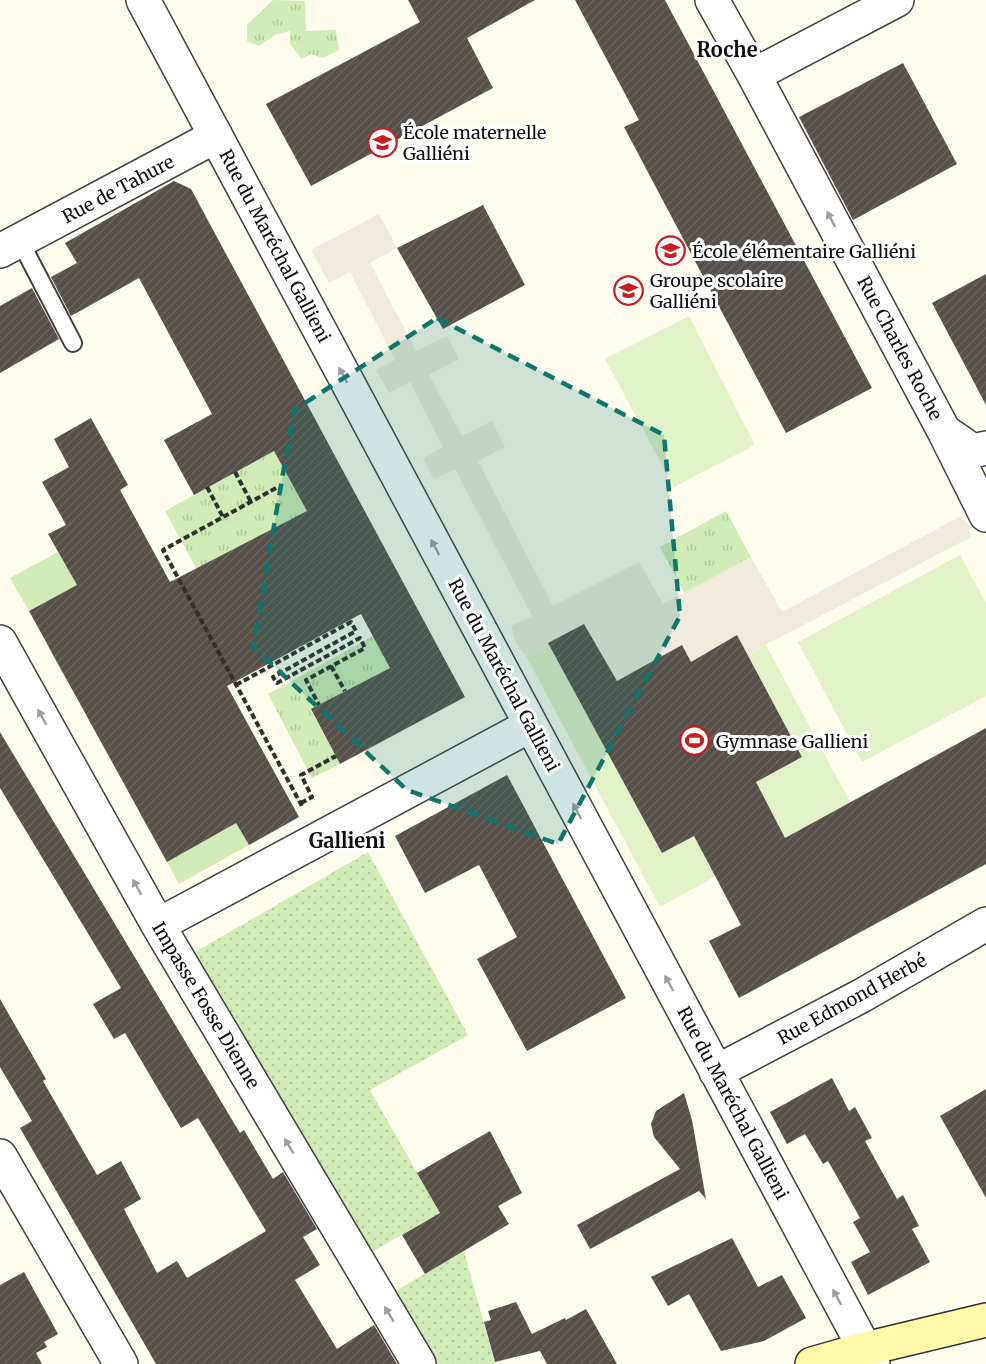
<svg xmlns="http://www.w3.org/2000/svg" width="986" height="1364" font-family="Merriweather,serif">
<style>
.grass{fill:url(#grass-dots)}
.park{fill:url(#park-tufts)}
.garden{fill:#d0ebb5}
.pitch{fill:#e2f2c8}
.plaza{fill:#efebdc}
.building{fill:url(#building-hatch)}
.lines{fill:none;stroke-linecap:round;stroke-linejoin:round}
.lane-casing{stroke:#404040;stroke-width:20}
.street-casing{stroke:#404040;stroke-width:36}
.secondary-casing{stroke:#2f2f2f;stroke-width:36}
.path{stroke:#2f2f2f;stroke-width:4;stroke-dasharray:6 3;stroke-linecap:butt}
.lane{stroke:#fff;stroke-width:16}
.street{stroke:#fff;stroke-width:33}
.secondary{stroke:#fff8a9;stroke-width:33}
.oneway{fill:#9e9e9e}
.marked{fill:#0f766e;fill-opacity:0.2;stroke:#0f766e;stroke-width:4.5;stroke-dasharray:12 8;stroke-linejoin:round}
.labels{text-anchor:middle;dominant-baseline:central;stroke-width:6;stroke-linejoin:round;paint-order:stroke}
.poi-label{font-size:18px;fill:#0d0d0d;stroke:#fff;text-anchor:start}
.street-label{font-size:18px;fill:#0d0d0d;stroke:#fff}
.neighbourhood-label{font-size:20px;font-weight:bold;fill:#0d0d0d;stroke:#fff}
</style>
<defs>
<pattern id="grass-dots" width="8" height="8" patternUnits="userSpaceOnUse" patternTransform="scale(1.5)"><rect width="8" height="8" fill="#d0ebb5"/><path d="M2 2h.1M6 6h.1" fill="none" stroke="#b1c89a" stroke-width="1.8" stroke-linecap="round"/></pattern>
<pattern id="park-tufts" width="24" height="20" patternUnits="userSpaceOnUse" patternTransform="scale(1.5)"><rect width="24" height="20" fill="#d0ebb5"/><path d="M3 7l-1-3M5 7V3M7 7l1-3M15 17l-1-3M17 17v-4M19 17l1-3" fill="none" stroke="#b1c89a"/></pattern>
<pattern id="building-hatch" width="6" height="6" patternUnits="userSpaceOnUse" patternTransform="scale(1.5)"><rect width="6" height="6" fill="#574f49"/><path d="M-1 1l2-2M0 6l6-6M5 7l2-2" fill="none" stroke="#6a645f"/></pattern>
</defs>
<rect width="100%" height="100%" fill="#fffcee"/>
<path class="grass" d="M368,852L468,1035L370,1090L440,1213L366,1255L195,952Z
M464,1251L495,1364H429L390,1294Z"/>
<path class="park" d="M273,0L305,1L306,31L336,30L339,50L323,58L311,54L302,59L290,44V31L275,35L259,46L247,41V25Z
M274,451L307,511L252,671L165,511Z
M726,511L751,557L685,594L660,547Z
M373,636L390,668L311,710L340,764L312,778L268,694Z"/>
<path class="garden" d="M131,512L237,825L249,845L179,884L167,862L198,844L178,810L147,827L128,791L159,773L140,738L108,755L88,719L119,701L100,666L68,684L48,647L79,629L60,594L29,611L10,578Z"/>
<path class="pitch" d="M689,316L755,445L674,487L605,359Z
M960,555L986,603V696L862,762L798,642Z
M584,624L682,645L737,635L748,654L766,645L850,802L660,907L526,656Z"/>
<path class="plaza" d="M379,214L397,248L370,263L416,351L447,336L453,347L459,359L429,375L462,436L492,421L505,447L478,461L553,606L639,562L663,604L751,557L782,612L961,516L969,525L971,537L748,654L737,636L691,662L682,645L617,681L548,643L526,656L516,643L511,626L532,616L455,469L434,479L423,458L443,447L410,382L389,393L376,370L395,360L350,272L329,283L311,250Z"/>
<path class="building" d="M408,0H535L467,38L493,88L311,186L266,104L420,22Z
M575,0H665L872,388L786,433L624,127L639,120Z
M903,63L957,164L853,220L799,117Z
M174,181L191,189L465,697L340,764L311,709L390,668L361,614L227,686L299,817L249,845L236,823L167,862L29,611L77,585L48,534L66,525L42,482L69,467L54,439L91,418L128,485L120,490L170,582L307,511L274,451L194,495L164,440L212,414L139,278L71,316L51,277L77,263L65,243Z
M483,205L525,285L443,329L397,248Z
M986,274V405L932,303Z
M32,288L59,339L0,373V306Z
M584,624L617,681L682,645L691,662L737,635L802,757L756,782L785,838L986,728V864L739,998L709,941L741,925L694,836L662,853L548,643Z
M0,732L240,1133L244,1130L273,1179L283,1172L317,1229L303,1237L320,1265L295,1280L337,1349L374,1325L397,1364H156L20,1128L32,1121L0,1067V999L46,1079L43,1081L97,1175L121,1161L141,1199L124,1209L157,1273L177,1261L187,1278L266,1231L198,1118L181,1128L125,1033L114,1039L93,1004L121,988L0,788Z
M507,775L626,998L527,1051L477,959L517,937L479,865L425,893L395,836Z
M832,1078L849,1111L855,1107L872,1138L865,1141L897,1199L903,1195L919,1226L912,1229L930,1262L868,1295L851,1262L870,1252L853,1222L860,1218L844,1189L828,1161L823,1164L805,1134L787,1144L770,1112Z
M986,1089V1198L940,1116Z
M684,1093L692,1120L706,1199L699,1191L590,1249L577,1225L680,1169L654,1137L651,1124L656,1111Z
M490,1131L522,1193L498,1206L509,1224L425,1274L402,1235L440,1213L417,1173Z
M732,1238L758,1287L782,1275L806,1318L764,1341L721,1351L689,1294L668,1306L651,1277Z
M24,1272L58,1334L44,1342L47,1347L36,1353L42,1364H0V1285Z
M516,1302L532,1334L565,1318L566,1320L586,1309L617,1364H547L540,1351L495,1362L484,1322L491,1320L488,1311Z"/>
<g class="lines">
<defs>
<path id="lane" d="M20,241L73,343"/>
<path id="street" d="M143,0L873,1364
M712,0L754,75L944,431L973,451L986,448
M754,75L897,0
M0,251L216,136
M945,433L986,515
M0,642L158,925L419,1364
M158,925L531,725
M716,1072L861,996L986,924
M0,1156L121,1364"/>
<path id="secondary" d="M812,1364L865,1349L986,1320"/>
</defs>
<use href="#lane" class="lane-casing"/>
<use href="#street" class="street-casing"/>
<use href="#secondary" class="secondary-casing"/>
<path class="path" d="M235,472L251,502
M207,487L223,517
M276,488L163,550L303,808
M331,666L345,691
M236,685L351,622L356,631L273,677L277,683L360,638L365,648L306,680L319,705
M301,803L312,797L301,775L336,756"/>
<use href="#lane" class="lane"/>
<use href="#street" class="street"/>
<use href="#secondary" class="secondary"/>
</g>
<defs><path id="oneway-solid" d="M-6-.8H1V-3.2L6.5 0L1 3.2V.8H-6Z" transform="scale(1.5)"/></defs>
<g class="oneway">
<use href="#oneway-solid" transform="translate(831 219) rotate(-118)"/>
<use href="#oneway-solid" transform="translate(343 375) rotate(-118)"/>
<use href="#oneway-solid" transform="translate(435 547) rotate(-118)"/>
<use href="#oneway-solid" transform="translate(42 717) rotate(-119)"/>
<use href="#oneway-solid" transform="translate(577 811) rotate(-118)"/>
<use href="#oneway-solid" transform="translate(137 887) rotate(-119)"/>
<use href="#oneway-solid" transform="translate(669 983) rotate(-118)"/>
<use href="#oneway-solid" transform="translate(289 1146) rotate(-121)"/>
<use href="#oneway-solid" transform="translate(837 1297) rotate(-118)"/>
<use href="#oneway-solid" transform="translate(389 1314) rotate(-121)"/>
</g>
<path class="marked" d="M437,318L664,435L680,616L558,844L407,790L253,647L294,410Z"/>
<defs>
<symbol id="school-ring" viewBox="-11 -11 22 22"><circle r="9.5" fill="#fff" stroke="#c41e21" stroke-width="1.5"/><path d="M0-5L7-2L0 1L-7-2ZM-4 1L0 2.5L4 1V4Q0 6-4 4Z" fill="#c41e21"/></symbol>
<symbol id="stadium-ring" viewBox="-11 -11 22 22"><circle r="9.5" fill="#fff" stroke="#c41e21" stroke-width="1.5"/><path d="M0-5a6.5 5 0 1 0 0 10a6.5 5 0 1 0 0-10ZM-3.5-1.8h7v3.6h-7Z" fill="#c41e21"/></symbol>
</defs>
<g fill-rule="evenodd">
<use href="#school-ring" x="366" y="126" width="33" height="33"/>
<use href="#school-ring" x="654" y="234" width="33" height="33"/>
<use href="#school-ring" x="612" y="274" width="33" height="33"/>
<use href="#stadium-ring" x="678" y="724" width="33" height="33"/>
</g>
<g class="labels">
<g class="poi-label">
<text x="403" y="132">École maternelle<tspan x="403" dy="21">Galliéni</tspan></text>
<text x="692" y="251">École élémentaire Galliéni</text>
<text x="650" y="280">Groupe scolaire<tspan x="650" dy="21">Galliéni</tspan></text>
<text x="716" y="741">Gymnase Gallieni</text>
</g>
<g class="street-label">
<text transform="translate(118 189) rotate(-28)">Rue de Tahure</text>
<text transform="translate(275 246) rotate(62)">Rue du Maréchal Gallieni</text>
<text transform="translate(900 348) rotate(62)">Rue Charles Roche</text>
<text transform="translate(504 675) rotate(62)">Rue du Maréchal Gallieni</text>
<text transform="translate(852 999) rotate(-29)">Rue Edmond Herbé</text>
<text transform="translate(206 1005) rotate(59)">Impasse Fosse Dienne</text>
<text transform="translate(733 1103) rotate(62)">Rue du Maréchal Gallieni</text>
</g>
<g class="neighbourhood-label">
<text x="727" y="49">Roche</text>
<text x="347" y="840">Gallieni</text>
</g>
</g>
</svg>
